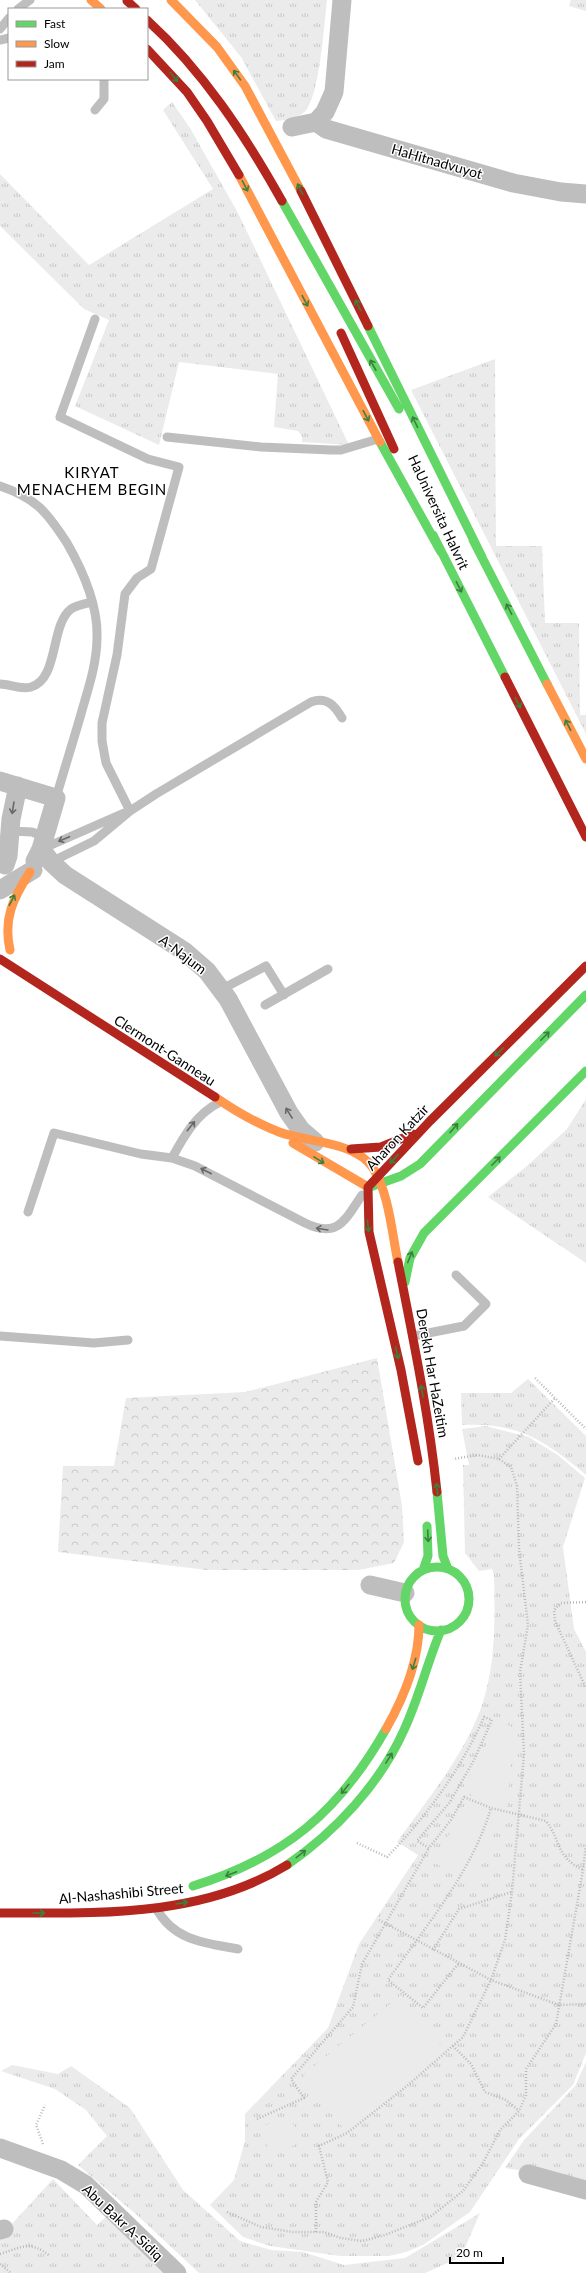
<svg xmlns="http://www.w3.org/2000/svg" width="586" height="2273" font-family="Lato,sans-serif">
<style>
.grass{fill:url(#grass-tufts)}
.forest{fill:url(#forest-crowns)}
.garden{fill:#ebebeb}
.lines{fill:none;stroke-linecap:round;stroke-linejoin:round}
.path{stroke:#b9b9b9;stroke-width:2.5;stroke-dasharray:1 2;stroke-linecap:butt}
.lane{stroke:#bebebe;stroke-width:9}
.street{stroke:#bebebe;stroke-width:19}
.fast{stroke:#63d668;stroke-width:9}
.slow{stroke:#ff974d;stroke-width:9}
.jam{stroke:#b3261e;stroke-width:9}
.oneway{stroke:#3b803e}
.oneway2{stroke:#686868}
.labels{text-anchor:middle;dominant-baseline:central;stroke-width:3;stroke-linejoin:round;paint-order:stroke}
.street-label{font-size:14px;fill:#000;stroke:#fff}
.neighbourhood-label{font-size:15px;letter-spacing:1px;fill:#000;stroke:#fff}
</style>
<defs>
<pattern id="grass-tufts" width="24" height="20" patternUnits="userSpaceOnUse"><rect width="24" height="20" fill="#ebebeb"/><path d="M3 7l-1-3M5 7V3M7 7l1-3M15 17l-1-3M17 17v-4M19 17l1-3" fill="none" stroke="#c8c8c8"/></pattern>
<pattern id="forest-crowns" width="20" height="18" patternUnits="userSpaceOnUse"><rect width="20" height="18" fill="#ebebeb"/><path d="M2 6a3 3 0 1 1 6 0M12 15a3 3 0 1 1 6 0" fill="none" stroke="#c8c8c8"/></pattern>
</defs>
<rect width="100%" height="100%" fill="#fff"/>
<path class="grass" d="M195,0H327C324,26 320,89 307,109C301,118 286,120 276,121L241,57Z
M571,0H586V11L569,6Z
M172,102L190,128L238,213L349,445L302,442V436L298,431L274,427L278,374L179,362L159,445L75,406L109,320L84,309L0,226V174L89,265L213,189L163,110Z
M495,359L496,546H542L545,623H579L580,715H586V734L411,390Z
M586,1099V1263L488,1197L527,1166L567,1129Z
M528,1379L586,1436V1475C545,1440 517,1422 462,1425L461,1393H511Z
M486,1426L529,1437L559,1456L585,1478L563,1547L574,1629L586,1652V2053L573,2085L519,2139L470,2212L423,2245L406,2252L389,2256H340L270,2246L243,2237L210,2205L234,2180L245,2141V2114L328,2028L359,1944L418,1855L397,1842C427,1800 463,1757 481,1708C496,1666 495,1619 494,1575L492,1569L479,1571L465,1553L463,1465H469L462,1429Z
M586,2062V2185L560,2177L505,2168L524,2140L575,2086Z
M12,2065L58,2074L71,2066L130,2108L183,2190L240,2241L271,2250L303,2252L344,2265L405,2258L480,2213L461,2257L425,2273H199L138,2216L78,2165L107,2136L86,2110L55,2089L1,2071Z
M53,2179L97,2225L107,2216L164,2273H0V2239L8,2238L10,2226Z"/>
<path class="forest" d="M377,1358L402,1506L404,1542L394,1563L358,1570H207L58,1552L63,1466H114L126,1398L245,1392Z"/>
<path class="garden" d="M499,1721L514,1728L507,1806L500,1818L472,1886L434,1862L472,1793L463,1788Z
M401,1995L443,2049L344,2129L303,2075Z
M289,2114L300,2142L271,2157L260,2128Z"/>
<g class="lines">
<path class="path" d="M535,1378L586,1429
M499,1459L555,1398
M586,1602L561,1603L554,1610L555,1621L586,1688
M357,1843L387,1857C427,1816 461,1769 484,1717L492,1720L474,1760L450,1802L417,1841L429,1848L451,1820L464,1797L491,1808L546,1821C562,1842 555,1856 583,1870
M379,1920L491,1980L559,2005L586,2004
M433,1950L459,1909L512,1892
M458,1964L423,2008L388,1980C426,1926 472,1872 491,1808
M453,2046L471,2064L485,2092L506,2100L519,2111
M257,2119L304,2098L291,2079L353,2007L362,1964L429,1848
M43,2144L36,2125L45,2105
M227,2212L261,2227L293,2232H324L341,2238L362,2241L385,2235L430,2217L463,2191L483,2163L500,2130L519,2111L526,2095V2069L556,2024L583,1870L586,1844
M316,2232V2202L328,2182L319,2146L347,2133L407,2086L463,2037L491,1980L505,1940L512,1892L524,1754L520,1672L528,1625L519,1549L517,1486L511,1467L499,1459L478,1455L453,1459
M0,2254C22,2247 30,2240 50,2256
M0,2264L11,2273"/>
<path class="lane" d="M18,9L30,0
M0,29L9,18
M0,40L9,38
M95,110L104,99V79
M95,319L60,417L148,459L179,467L151,569L137,578L125,594L117,655L102,723V741L106,763L130,811
M167,437L261,447L331,450H341L378,439
M0,486C36,498 47,512 67,543C83,571 98,604 97,637C97,664 88,689 81,714C73,742 64,770 56,798
M0,684C10,684 20,690 31,687C59,679 50,625 71,609C77,605 85,604 92,602
M10,831L32,832L45,837
M42,849L124,813
M51,862L94,841L130,811L156,794L311,702C327,696 335,706 342,718
M222,989L266,966L284,995
M265,1005L328,969
M172,1158C184,1136 196,1114 220,1102
M28,1212L54,1133L141,1154L172,1158L195,1166L305,1223C338,1239 345,1220 362,1195
M0,1336L94,1343L128,1340
M413,1336L464,1326L486,1304L456,1275
M156,1908C174,1941 205,1943 238,1949"/>
<path class="street" d="M316,122L325,112L334,92L342,0
M292,127L316,122L326,129L513,183L561,192L586,194
M0,781L56,798L41,849L35,861
M41,849L51,862L65,875L184,951L207,971L228,999L289,1113L301,1130L315,1142
M5,865L8,856L11,819L18,786
M0,890L33,870
M370,1585L405,1593
M0,2148L61,2170L86,2185L177,2273
M528,2174L586,2190
M0,2230L4,2229"/>
<path class="fast" d="M282,201L399,409
M368,326L482,557
M380,442L441,552
M433,535L505,677
M473,540L547,684
M370,1187L401,1176L420,1164L586,995
M405,1282L410,1258L424,1233L586,1071
M437,1492L443,1556L448,1569
M405 1599a32 32 0 1 1 64 0a32 32 0 1 1-64 0Z
M423,1570L428,1556L427,1526
M287,1865C335,1832 380,1784 404,1730C419,1698 427,1663 441,1630
M193,1886C284,1858 339,1812 386,1729"/>
<path class="slow" d="M91,0L101,9
M171,0L217,47L245,86L301,191
M239,175L380,442
M547,684L586,759
M10,950C3,919 13,898 30,872
M215,1097C235,1111 256,1123 279,1132C309,1143 355,1141 373,1168C389,1193 392,1234 398,1262
M293,1143L368,1187
M386,1729C403,1699 419,1660 419,1625"/>
<path class="jam" d="M127,1L136,9
M147,20C203,71 245,135 282,201
M147,49L187,92L207,121L239,175
M301,191L368,326
M341,333L394,449
M505,677L586,837
M0,959L215,1097
M351,1149L381,1147L413,1134
M369,1186L430,1121L586,966
M368,1187L369,1232L401,1370L418,1461
M398,1262C413,1338 429,1415 437,1492
M0,1913C97,1913 201,1918 287,1865"/>
</g>
<defs><path id="oneway-shaft" d="M-6 0H5M1.5-3L5.5 0L1.5 3" fill="none" stroke-width="1.6" stroke-linecap="round" stroke-linejoin="round"/></defs>
<g class="oneway">
<use href="#oneway-shaft" transform="translate(237 75) rotate(-126)"/>
<use href="#oneway-shaft" transform="translate(174 77) rotate(49)"/>
<use href="#oneway-shaft" transform="translate(245 186) rotate(62)"/>
<use href="#oneway-shaft" transform="translate(300 189) rotate(-116)"/>
<use href="#oneway-shaft" transform="translate(305 301) rotate(62)"/>
<use href="#oneway-shaft" transform="translate(358 305) rotate(-116)"/>
<use href="#oneway-shaft" transform="translate(373 365) rotate(-119)"/>
<use href="#oneway-shaft" transform="translate(366 416) rotate(62)"/>
<use href="#oneway-shaft" transform="translate(415 422) rotate(-116)"/>
<use href="#oneway-shaft" transform="translate(459 587) rotate(63)"/>
<use href="#oneway-shaft" transform="translate(509 609) rotate(-117)"/>
<use href="#oneway-shaft" transform="translate(518 703) rotate(63)"/>
<use href="#oneway-shaft" transform="translate(568 725) rotate(-117)"/>
<use href="#oneway-shaft" transform="translate(12 900) rotate(-63)"/>
<use href="#oneway-shaft" transform="translate(545 1036) rotate(-45)"/>
<use href="#oneway-shaft" transform="translate(499 1052) rotate(135)"/>
<use href="#oneway-shaft" transform="translate(454 1128) rotate(-49)"/>
<use href="#oneway-shaft" transform="translate(394 1159) rotate(133)"/>
<use href="#oneway-shaft" transform="translate(319 1160) rotate(32)"/>
<use href="#oneway-shaft" transform="translate(496 1161) rotate(-45)"/>
<use href="#oneway-shaft" transform="translate(368 1226) rotate(84)"/>
<use href="#oneway-shaft" transform="translate(410 1257) rotate(-68)"/>
<use href="#oneway-shaft" transform="translate(397 1353) rotate(77)"/>
<use href="#oneway-shaft" transform="translate(422 1391) rotate(-100)"/>
<use href="#oneway-shaft" transform="translate(437 1489) rotate(-97)"/>
<use href="#oneway-shaft" transform="translate(428 1536) rotate(87)"/>
<use href="#oneway-shaft" transform="translate(414 1664) rotate(107)"/>
<use href="#oneway-shaft" transform="translate(389 1758) rotate(-58)"/>
<use href="#oneway-shaft" transform="translate(345 1789) rotate(129)"/>
<use href="#oneway-shaft" transform="translate(301 1854) rotate(-38)"/>
<use href="#oneway-shaft" transform="translate(231 1874) rotate(159)"/>
<use href="#oneway-shaft" transform="translate(182 1903) rotate(-10)"/>
<use href="#oneway-shaft" transform="translate(39 1913)"/>
</g>
<g class="oneway2">
<use href="#oneway-shaft" transform="translate(13 808) rotate(99)"/>
<use href="#oneway-shaft" transform="translate(64 839) rotate(157)"/>
<use href="#oneway-shaft" transform="translate(289 1113) rotate(-122)"/>
<use href="#oneway-shaft" transform="translate(191 1126) rotate(-51)"/>
<use href="#oneway-shaft" transform="translate(206 1171) rotate(-153)"/>
<use href="#oneway-shaft" transform="translate(322 1229) rotate(-171)"/>
</g>
<g class="labels">
<g class="street-label">
<text transform="translate(437 161) rotate(16)">HaHitnadvuyot</text>
<text transform="translate(439 512) rotate(65)">HaUniversita HaIvrit</text>
<text transform="translate(183 954) rotate(37)">A-Najum</text>
<text transform="translate(165 1050) rotate(33)">Clermont-Ganneau</text>
<text transform="translate(397 1137) rotate(-47)">Aharon Katzir</text>
<text transform="translate(433 1373) rotate(80)">Derekh Har HaZeitim</text>
<text transform="translate(121 1893) rotate(-5)">Al-Nashashibi Street</text>
<text transform="translate(123 2222) rotate(43)">Abu Bakr A-Sidiq</text>
</g>
<g class="neighbourhood-label">
<text x="92" y="472">KIRYAT<tspan x="92" dy="17">MENACHEM BEGIN</tspan></text>
</g>
</g>
<rect x="8" y="8" width="140" height="72" fill="#ffffff" stroke="#999999"/>
<rect x="16" y="21" width="20" height="6" fill="#63d668" stroke="#999999"/>
<text x="44" y="28" font-size="12" fill="#000000">Fast</text>
<rect x="16" y="41" width="20" height="6" fill="#ff974d" stroke="#999999"/>
<text x="44" y="48" font-size="12" fill="#000000">Slow</text>
<rect x="16" y="61" width="20" height="6" fill="#b3261e" stroke="#999999"/>
<text x="44" y="68" font-size="12" fill="#000000">Jam</text>
<path d="M450 2257v6h53v-6" fill="none" stroke="#000000" stroke-width="2"/>
<text x="456" y="2257" font-size="12" fill="#000000" stroke="#ffffff" stroke-width="3" paint-order="stroke">20 m</text>
</svg>
